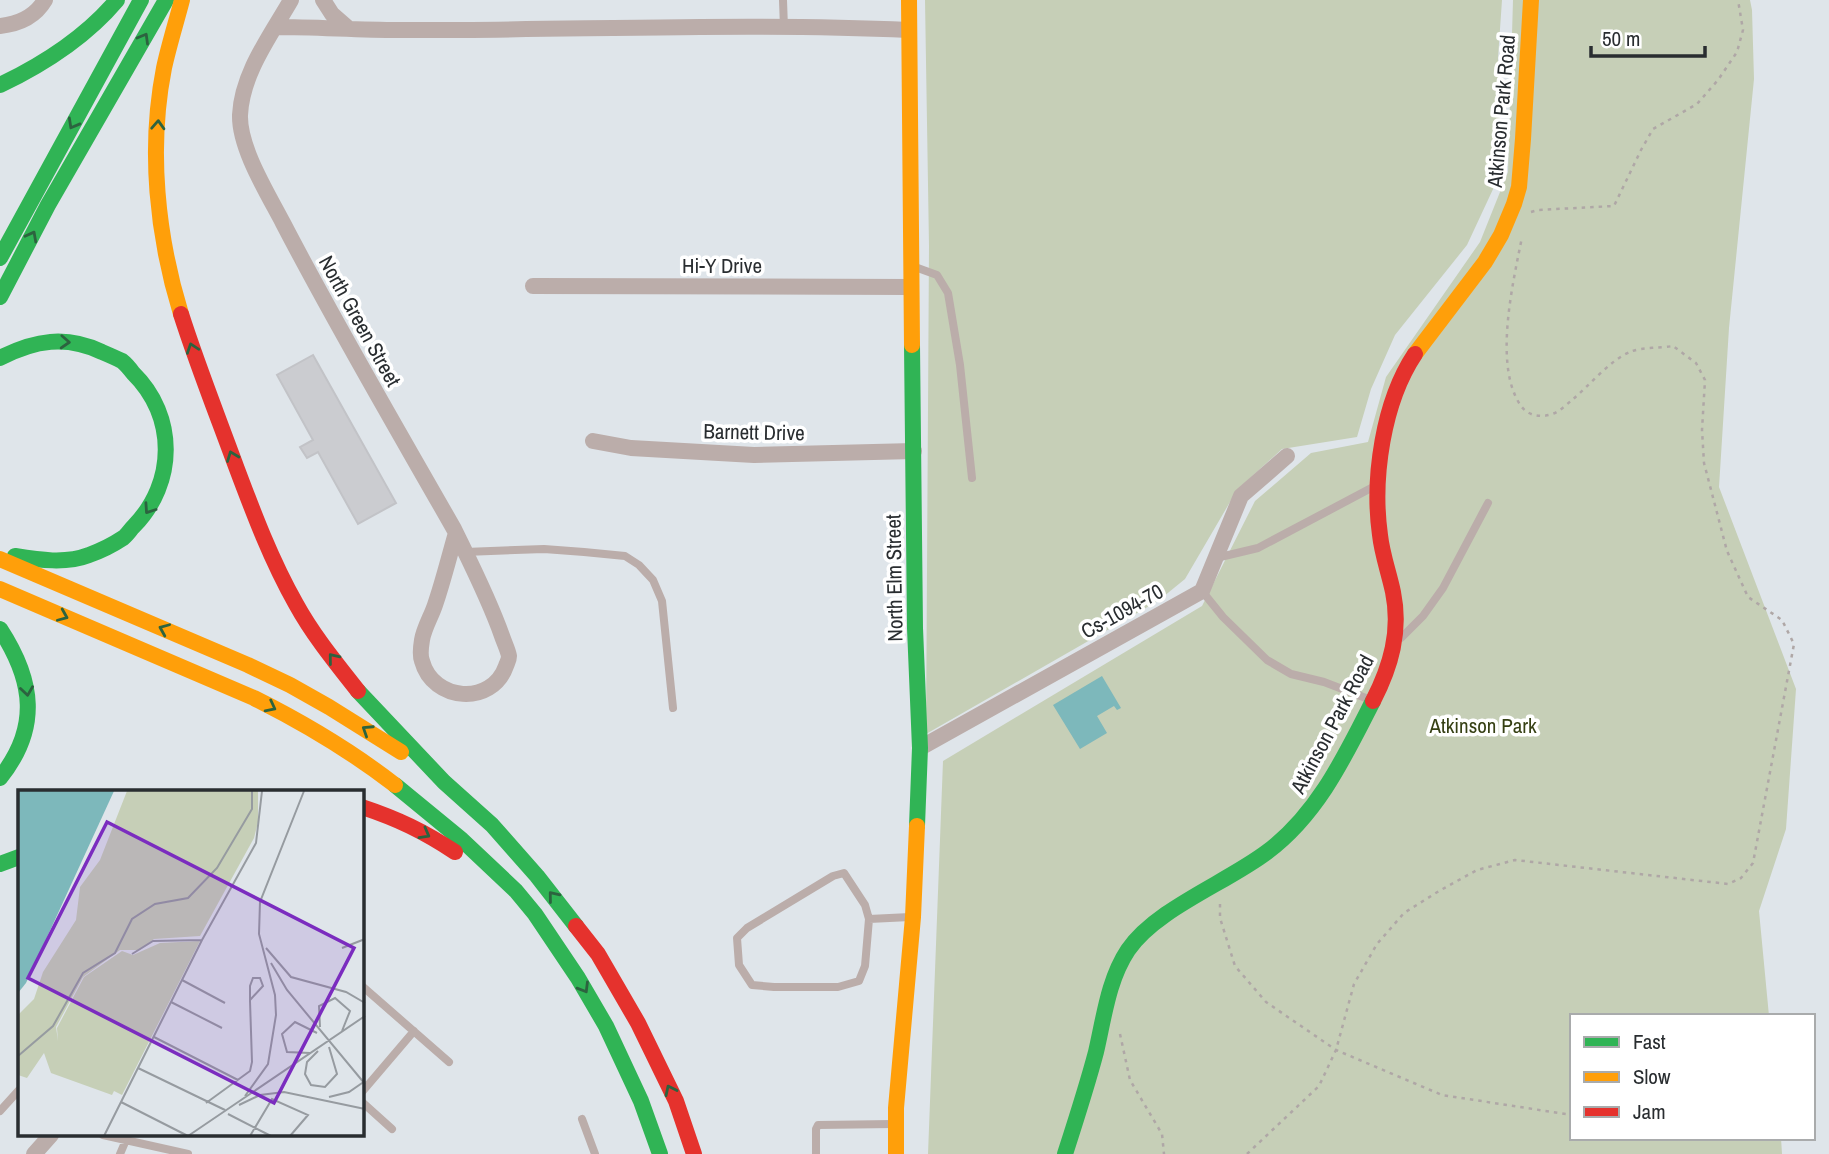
<svg xmlns="http://www.w3.org/2000/svg" width="1829" height="1154" font-family="'Archivo Narrow',sans-serif">
<style>
.green{fill:#c6cfb7}
.water{fill:#7db8bb}
.building{fill:#cbccd0;stroke:#c2c3c7;stroke-width:2}
.lines{fill:none;stroke-linecap:round;stroke-linejoin:round}
.path{stroke:#afa7a6;stroke-width:2.5;stroke-dasharray:3.5 5;stroke-linecap:butt}
.lane{stroke:#bbadaa;stroke-width:8}
.street{stroke:#bbadaa;stroke-width:16}
.fast{stroke:#30b455;stroke-width:16}
.slow{stroke:#ff9f0a;stroke-width:16}
.jam{stroke:#e5322d;stroke-width:16}
.oneway{stroke:#2c633f}
.labels{text-anchor:middle;dominant-baseline:central;stroke-width:7;stroke-linejoin:round;paint-order:stroke}
.street-label{font-size:21px;fill:#292d30;stroke:#fff}
.park-label{font-size:21px;fill:#364014;stroke:#fff}
.inset-road{fill:none;stroke:#969ba0;stroke-width:2}
.view{fill:#7b2cbf;fill-opacity:0.15;stroke:#7b2cbf;stroke-width:3.5}
.inset-edge{fill:none;stroke:#292d30;stroke-width:3.5}
</style>
<rect width="100%" height="100%" fill="#dfe5ea"/>
<path class="green" d="M925,0H1502L1498,58L1501,172L1467,245L1395,335L1371,389L1357,437L1282,449L1237,490L1185,579L1158,601L926,734L929,246Z
M1513,0H1750L1752,10L1754,79L1729,328L1719,487L1796,689L1786,829L1759,911L1769,1016H1572V1138H1781L1782,1154H928L943,761L1202,606L1255,501L1311,453L1368,442L1386,377L1480,242L1508,172Z"/>
<path class="water" d="M1102,676L1121,708L1117,710L1114,706L1097,716L1107,733L1080,749L1053,705Z"/>
<path class="building" d="M313,355L396,503L358,524L318,452L307,458L300,447L313,440L277,375Z"/>
<g class="lines">
<path class="path" d="M1531,212L1538,210L1614,206L1641,150L1653,129L1697,104L1718,80L1737,52L1743,30L1738,0
M1220,904V918L1235,966L1266,1002L1336,1050L1442,1095L1572,1115
M1120,1034L1130,1080L1162,1134L1164,1154
M1247,1154L1319,1086L1336,1050L1354,984L1377,944L1404,913L1439,891L1477,870L1515,860L1728,884L1741,878L1753,863L1794,644L1782,620L1748,597L1727,551L1704,463L1702,430L1705,380L1696,363L1673,346C1661,348 1641,347 1630,352C1610,360 1589,386 1572,400C1567,404 1561,410 1555,413C1543,418 1529,417 1521,406C1493,366 1513,283 1522,237"/>
<path class="lane" d="M783,0L784,28
M915,267L937,275L948,293L960,365L972,478
M465,552L544,549L584,552L625,556L639,565L653,580L662,601L673,708
M1216,558L1258,548L1375,486
M1202,591L1223,617L1267,660L1291,674L1324,682L1371,700
M1401,638L1423,616L1443,588L1488,503
M869,919L865,966L859,981L838,987H774L752,985L739,965L737,938L747,928L833,876L844,873L865,905L869,919L910,917
M362,986L449,1062
M362,1092L414,1031
M362,1102L392,1129
M0,1111L19,1090
M582,1119L595,1154
M103,1135L188,1154
M120,1154L126,1140
M816,1154V1129L818,1125L893,1124"/>
<path class="street" d="M291,0C271,35 242,73 240,115C239,148 268,194 283,223C337,327 396,427 454,529C471,564 489,599 502,636C504,642 508,650 509,656C509,660 507,663 506,666C492,706 433,702 422,661C420,656 421,646 422,640C424,628 431,617 435,605C443,582 449,557 456,533
M323,0L332,14L348,28
M0,26C19,24 35,17 45,0
M276,27C317,27 357,30 398,30C568,31 739,22 909,30
M533,286L911,287
M593,441L631,448L754,455L914,451
M920,748L1202,591L1241,496L1287,456
M34,1154L51,1135"/>
<path class="fast" d="M0,85C44,64 85,38 117,0
M0,258L141,0
M0,297L48,205L166,0
M912,345L915,628L920,748L917,826
M0,358C35,340 66,335 102,352C109,355 116,358 122,361C126,364 130,369 133,373C177,416 176,483 134,526C130,530 127,535 123,538C114,544 100,551 89,555C66,564 39,560 15,556
M0,629C34,681 40,728 0,778
M358,691L444,782L492,825L537,876L576,926
M395,785L462,840L516,891L535,914L578,978L606,1026L641,1101L660,1154
M0,864L19,857
M1065,1154C1076,1120 1087,1086 1096,1052C1104,1018 1108,980 1128,950C1156,909 1226,883 1267,852C1318,814 1345,756 1373,701"/>
<path class="slow" d="M909,0L912,345
M181,314C157,236 148,149 164,68C169,45 176,23 182,0
M1415,354L1485,262L1501,235L1514,204L1519,187L1523,139L1531,0
M0,559L248,665L290,685L329,707L401,752
M0,589L254,698C304,723 351,751 395,785
M896,1154V1108L913,917L917,826"/>
<path class="jam" d="M181,314C197,364 216,412 234,461C252,509 270,558 296,604C313,635 336,663 358,691
M1373,701C1391,666 1401,631 1393,592C1389,573 1382,554 1380,535C1372,478 1383,402 1415,354
M362,807C398,819 423,831 455,852
M576,926L598,954L638,1023L676,1101L694,1154"/>
</g>
<defs><path id="oneway-chevron" d="M-2-3.5L2.5 0L-2 3.5" fill="none" stroke-width="1.6" stroke-linecap="round" stroke-linejoin="round" transform="scale(1.75)"/></defs>
<g class="oneway">
<use href="#oneway-chevron" transform="translate(144 38) rotate(-60)"/>
<use href="#oneway-chevron" transform="translate(73 124) rotate(119)"/>
<use href="#oneway-chevron" transform="translate(158 125) rotate(-87)"/>
<use href="#oneway-chevron" transform="translate(32 236) rotate(-62)"/>
<use href="#oneway-chevron" transform="translate(65 342) rotate(3)"/>
<use href="#oneway-chevron" transform="translate(192 348) rotate(-109)"/>
<use href="#oneway-chevron" transform="translate(232 456) rotate(-111)"/>
<use href="#oneway-chevron" transform="translate(149 509) rotate(124)"/>
<use href="#oneway-chevron" transform="translate(63 616) rotate(23)"/>
<use href="#oneway-chevron" transform="translate(164 629) rotate(-157)"/>
<use href="#oneway-chevron" transform="translate(333 658) rotate(-129)"/>
<use href="#oneway-chevron" transform="translate(27 691) rotate(82)"/>
<use href="#oneway-chevron" transform="translate(271 707) rotate(27)"/>
<use href="#oneway-chevron" transform="translate(367 730) rotate(-147)"/>
<use href="#oneway-chevron" transform="translate(425 834) rotate(29)"/>
<use href="#oneway-chevron" transform="translate(553 896) rotate(-129)"/>
<use href="#oneway-chevron" transform="translate(584 988) rotate(59)"/>
<use href="#oneway-chevron" transform="translate(670 1090) rotate(-116)"/>
</g>
<g class="labels">
<g class="street-label">
<text transform="translate(1501 111) rotate(-85)">Atkinson Park Road</text>
<text x="722" y="265">Hi-Y Drive</text>
<text transform="translate(360 321) rotate(61)">North Green Street</text>
<text transform="translate(754 432) rotate(1)">Barnett Drive</text>
<text transform="translate(894 578) rotate(-91)">North Elm Street</text>
<text transform="translate(1122 611) rotate(-29)">Cs-1094-70</text>
<text transform="translate(1332 724) rotate(-62)">Atkinson Park Road</text>
</g>
<g class="park-label">
<text x="1483" y="725">Atkinson Park</text>
</g>
</g>
<g transform="translate(18 790)">
<rect width="346" height="346" fill="#dfe5ea"/>
<path d="M109,1H240V32L236,48L182,146L136,149L122,160H102L65,187L38,237L40,251L39,238L66,187L104,161L115,165L142,153L182,151L104,305L96,301L94,305L33,283L26,263L9,288L0,285V225L16,209L25,182L58,130L62,97L82,70Z" fill="#c6cfb7"/>
<path d="M0,1H96L8,193L0,203Z" fill="#7db8bb"/>
<path class="inset-road" d="M248,158L273,187L328,202L347,213M324,158L347,149M114,164L135,151L184,150M253,173L269,200L347,294M164,190L207,213M153,212L204,238M302,237L301,216L317,208L332,221L324,241M136,247L220,290M300,261L289,272L287,284L293,295L307,297L319,284L311,257M292,263L269,262L264,244L277,232L299,243M0,266L35,236L65,183L97,163L114,129L137,114L170,108L199,78L234,19V1M120,278L207,320M227,306L250,274L258,225L257,205L241,144L242,112L286,1M311,307L331,302L347,291M103,312L170,346M188,313L232,281L234,272L232,211V196L235,188H242L245,196L232,210M221,315L242,305L266,302L347,319M210,324L253,346M86,346L184,150L238,53L244,1M170,346L347,226M232,346L254,309L290,325L272,346"/>
<path class="view" d="M89,32L336,158L256,313L10,188Z"/>
<rect width="346" height="346" class="inset-edge"/>
</g>
<rect x="1570" y="1014" width="245" height="126" fill="#ffffff" stroke="#a9abac" stroke-width="2"/>
<rect x="1584" y="1037" width="35" height="10" fill="#30b455" stroke="#a9abac" stroke-width="2"/>
<text x="1633" y="1049" font-size="21" fill="#292d30">Fast</text>
<rect x="1584" y="1072" width="35" height="10" fill="#ff9f0a" stroke="#a9abac" stroke-width="2"/>
<text x="1633" y="1084" font-size="21" fill="#292d30">Slow</text>
<rect x="1584" y="1107" width="35" height="10" fill="#e5322d" stroke="#a9abac" stroke-width="2"/>
<text x="1633" y="1119" font-size="21" fill="#292d30">Jam</text>
<path d="M1591 46v10h114v-10" fill="none" stroke="#292d30" stroke-width="3.5"/>
<text x="1602" y="46" font-size="21" fill="#292d30" stroke="#ffffff" stroke-width="5" paint-order="stroke">50 m</text>
</svg>
